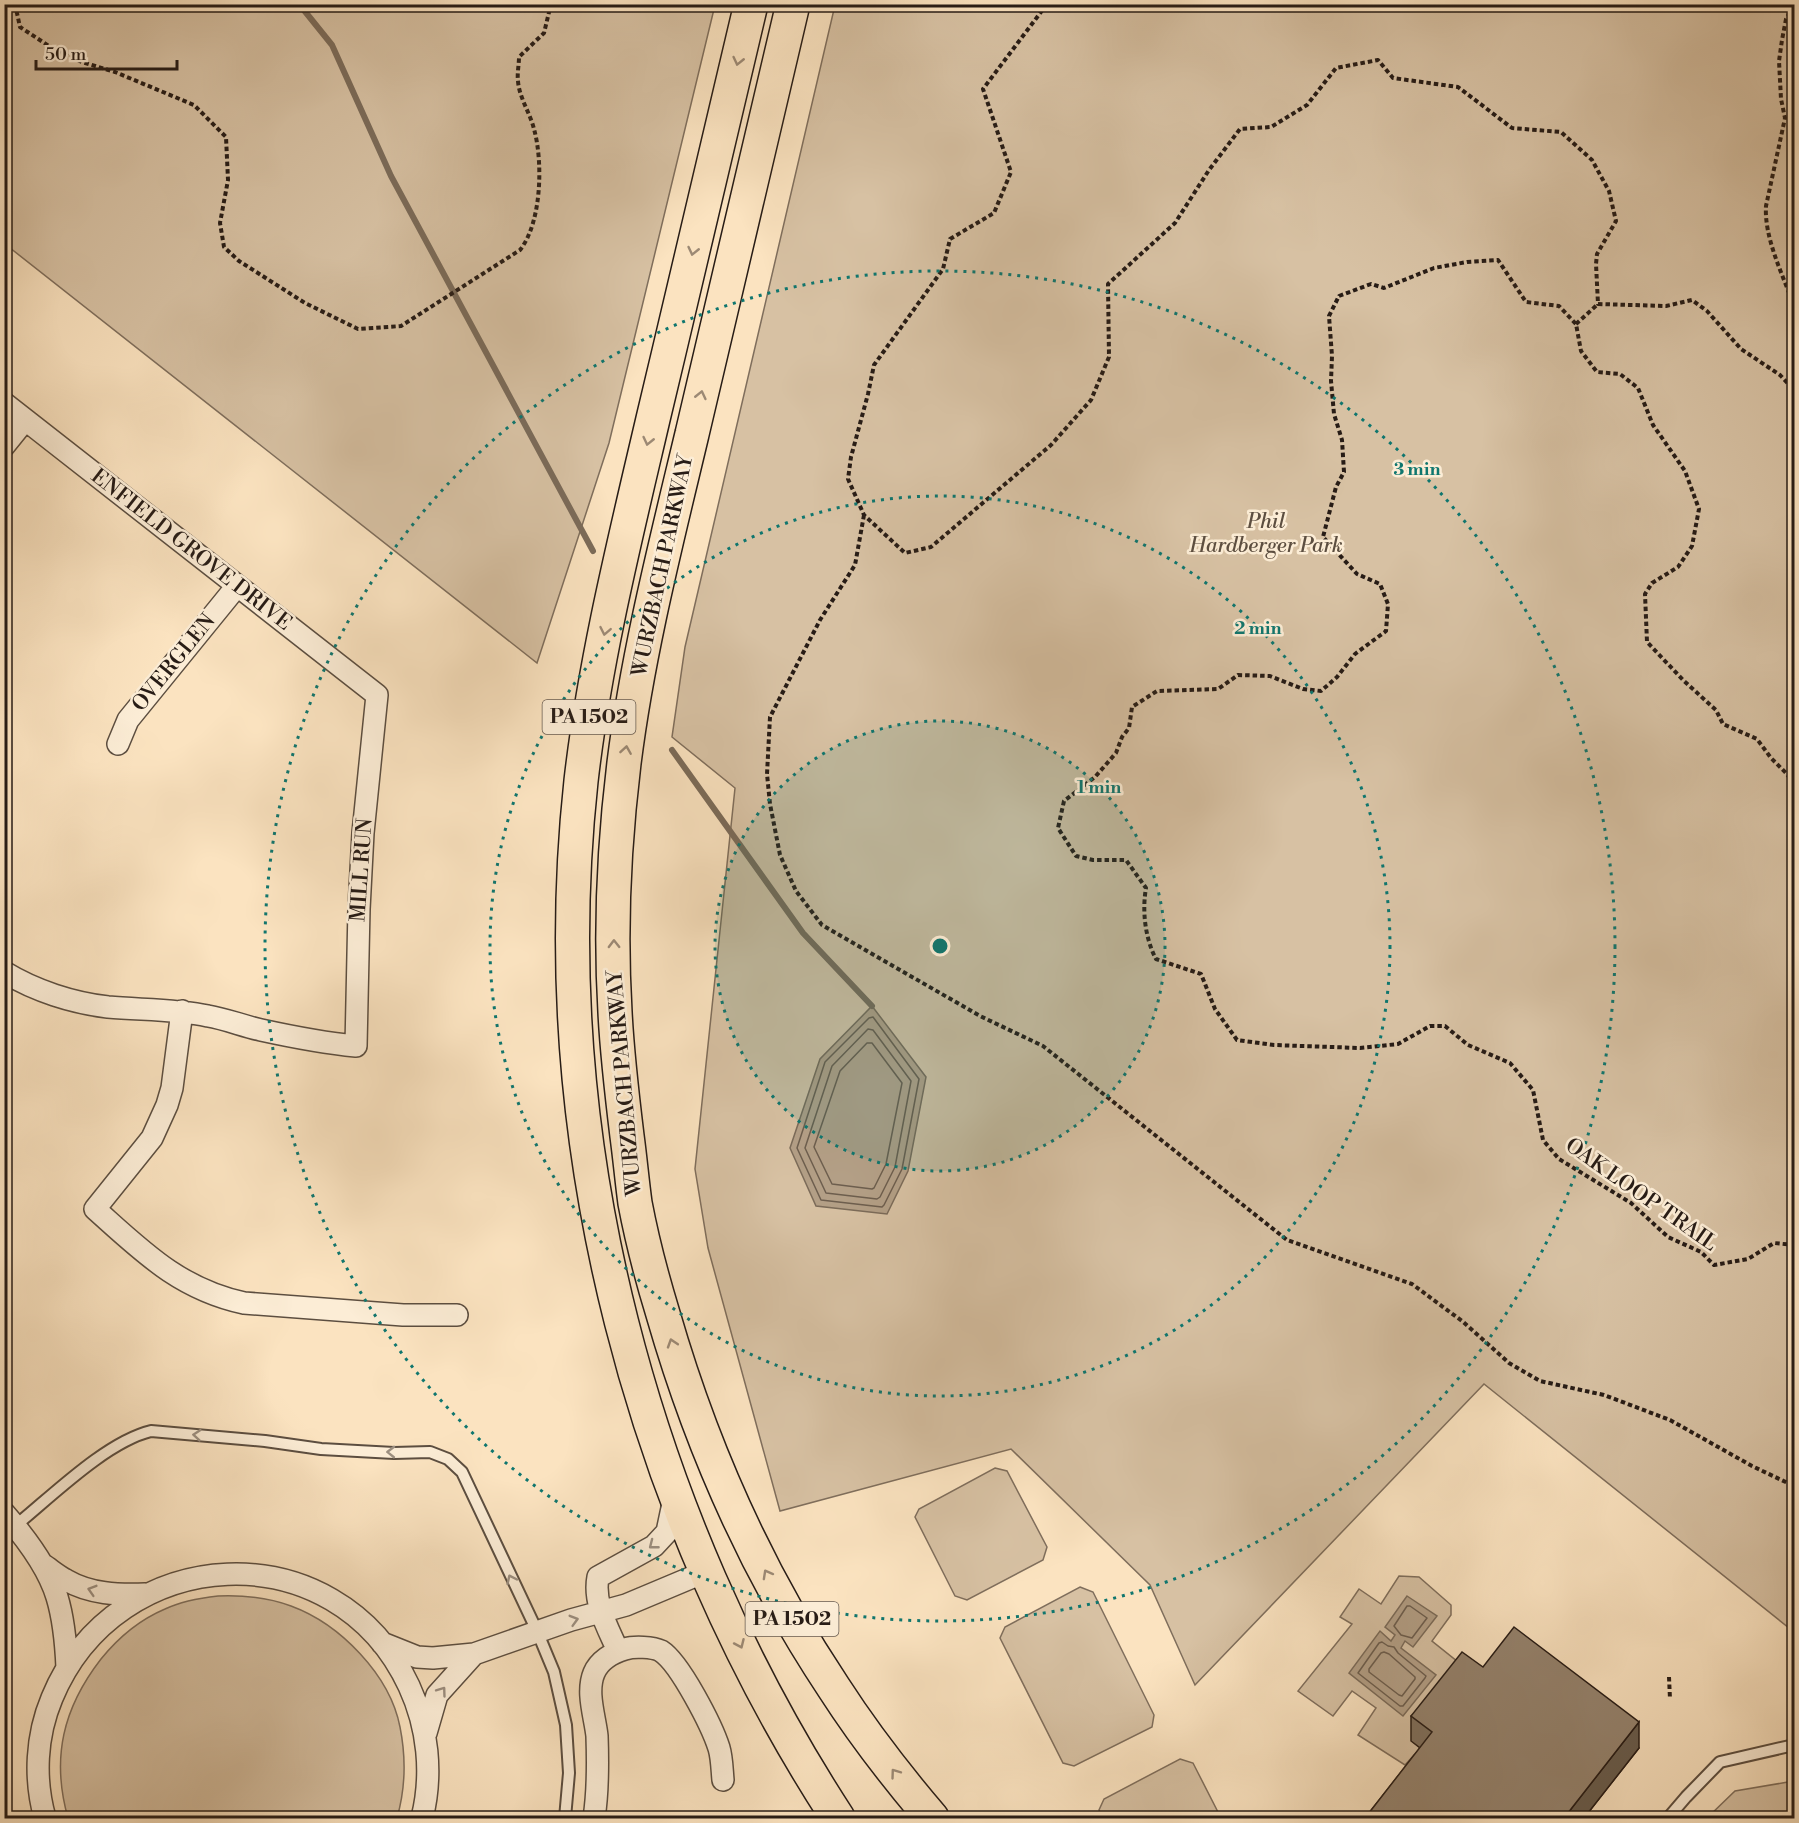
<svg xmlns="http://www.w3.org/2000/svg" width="1799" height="1823" font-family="'Libre Bodoni',serif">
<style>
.green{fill:#d7c1a3;stroke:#7f6e5c;stroke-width:1.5}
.water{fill:#b39f86;stroke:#7b6b59;stroke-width:1.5}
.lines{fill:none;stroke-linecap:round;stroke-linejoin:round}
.shore{stroke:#6d5e4e;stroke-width:1.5}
.stream{stroke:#7b6b59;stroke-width:6}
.lane-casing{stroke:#5c4e40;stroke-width:14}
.street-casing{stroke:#5c4e40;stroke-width:24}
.highway-casing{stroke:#271c16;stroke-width:36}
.path{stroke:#271c16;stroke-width:4;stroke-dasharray:4.5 3;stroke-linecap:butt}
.lane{stroke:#fcedd6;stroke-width:10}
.street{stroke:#fcedd6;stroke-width:21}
.highway{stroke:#fbe3c0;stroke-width:33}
.wall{fill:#80715f;stroke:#271c16;stroke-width:1.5}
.shaded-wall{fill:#685c4d;stroke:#271c16;stroke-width:1.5}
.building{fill:#95836e;stroke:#271c16;stroke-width:1.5}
.oneway{stroke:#9c8974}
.oneway2{stroke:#9c8f80}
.ring{fill:none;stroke:#0f766e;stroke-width:3;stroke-dasharray:3 6}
.labels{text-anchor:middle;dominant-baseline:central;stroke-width:5;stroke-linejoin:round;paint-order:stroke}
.shield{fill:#fcedd6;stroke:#675b50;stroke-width:1.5}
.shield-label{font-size:20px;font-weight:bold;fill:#271c16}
.park-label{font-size:21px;font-style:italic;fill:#5c4e40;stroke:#fcedd6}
.street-label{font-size:21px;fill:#271c16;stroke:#fcedd6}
.centre{fill:#0f766e;stroke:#fcedd6;stroke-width:3}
.ring-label{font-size:18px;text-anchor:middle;font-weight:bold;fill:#0f766e;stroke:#fcedd6;stroke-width:5;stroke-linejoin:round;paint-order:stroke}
</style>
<rect width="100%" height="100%" fill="#fbe3c0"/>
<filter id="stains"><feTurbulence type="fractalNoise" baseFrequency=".00333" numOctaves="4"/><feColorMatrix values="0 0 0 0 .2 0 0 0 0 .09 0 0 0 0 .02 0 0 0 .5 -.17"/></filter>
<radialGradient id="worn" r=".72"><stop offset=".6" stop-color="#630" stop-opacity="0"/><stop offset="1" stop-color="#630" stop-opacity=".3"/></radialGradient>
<path class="green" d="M4,5H715L609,443L537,663L5,244Z
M835,5H1794V1632L1484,1384L1195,1685L1150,1585L1011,1449L780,1511L708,1248L695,1169L735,788L672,737L685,647Z
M995,1468L1007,1471L1047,1547L1043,1560L967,1600L955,1596L915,1517L919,1509Z
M1399,1576L1419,1577L1451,1605V1615L1432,1641L1488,1686L1412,1741L1433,1758L1427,1765L1414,1755L1405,1765L1358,1735L1376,1708L1352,1691L1333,1716L1298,1691L1352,1624L1340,1617L1359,1589L1381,1604Z
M1080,1587L1093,1592L1154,1715L1152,1727L1074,1766L1063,1763L1000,1638L1005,1627Z
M218,1596C243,1595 267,1597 291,1606C340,1624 390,1675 400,1727C406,1757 405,1790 397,1818H68C51,1758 63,1708 101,1659C118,1638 139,1620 165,1609C182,1601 200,1598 218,1596Z
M1180,1759L1193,1763L1221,1818H1103L1099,1810L1104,1799Z
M1794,1781V1818H1707L1735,1791Z"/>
<path class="water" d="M872,1006L926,1077L908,1171L887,1214L816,1206L790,1148L820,1059Z
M1407,1596L1437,1616L1413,1647L1405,1641L1401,1648L1436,1675L1403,1716L1349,1673L1380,1631L1391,1641L1395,1635L1385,1627Z"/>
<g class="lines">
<path class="shore" d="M873,1017L919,1079L902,1169L884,1205L882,1207L821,1200L797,1148L825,1062L869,1018Z
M868,1029L873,1030L911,1081L895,1167L880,1197L877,1199L826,1193L805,1148L832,1066Z
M867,1043H872L902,1083L886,1164L874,1188L872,1189L832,1184L814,1147L840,1071Z
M1407,1606H1410L1427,1618L1412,1638L1401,1635L1394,1626Z
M1382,1642L1388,1646L1394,1647L1398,1653L1426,1676L1425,1678L1403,1706H1400L1358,1673L1379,1643Z
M1384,1652L1389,1654L1415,1677V1679L1402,1696L1399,1695L1369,1672V1669L1381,1653Z"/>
<path class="stream" d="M299,4L332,45L391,176L593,551
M672,750L803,933L872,1006"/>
<defs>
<path id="lane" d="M4,1538L15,1526C52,1496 106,1442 151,1431L265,1441L321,1449L394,1453L430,1452L448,1459L462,1472L537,1631L554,1672L566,1725L569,1773L565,1818
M1668,1818L1686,1797L1720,1762L1794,1745"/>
<path id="street" d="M4,403L377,695L363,833L359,909L356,1046C324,1043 293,1037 261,1030C243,1026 226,1019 208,1016C175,1009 141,1010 108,1007C73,1003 35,991 4,972
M4,446L25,420
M118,744L128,720L237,586
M182,1011L172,1088L167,1105L152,1138L95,1209C142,1251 179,1289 244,1303L403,1315H457
M4,1513C25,1537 48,1567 57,1597C64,1620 66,1644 67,1668
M42,1564C50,1569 58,1576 66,1580C90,1594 118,1595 145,1594
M382,1643L417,1657L433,1658L474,1654L571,1620L626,1605L707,1571
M618,1651C608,1628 593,1603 598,1577L654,1546L667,1532L675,1494
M426,1733L437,1695L474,1654
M45,1818C34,1779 36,1736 52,1698C117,1541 336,1529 409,1686C428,1727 433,1774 422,1818
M594,1818C598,1792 598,1764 597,1736C595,1717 586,1692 594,1673C599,1661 612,1653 625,1649C634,1646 653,1647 661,1651C680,1663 712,1726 719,1748C722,1758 722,1770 723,1780"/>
<path id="highway" d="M751,4C718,143 686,281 653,419C625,539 595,659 581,781C542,1141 642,1517 838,1818
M793,4C760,148 726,291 692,434C666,543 638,652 624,763C614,845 610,929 615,1012C617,1053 622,1095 627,1136C630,1158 632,1181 635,1203C642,1240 652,1278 663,1314C701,1446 758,1574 834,1688C863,1733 897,1777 932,1818"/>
</defs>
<use href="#lane" class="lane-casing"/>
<use href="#street" class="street-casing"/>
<use href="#highway" class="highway-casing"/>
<path class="path" d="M15,4L20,27L55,50L82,62L115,72L194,105L226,137L228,180L220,223L224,247L239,261L305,303L358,329L401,326L520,250C542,222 543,161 534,129C530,113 519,97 518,81C517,73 519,65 519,57L544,33L551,4
M1047,4L983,89L1011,172L994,213L950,239L943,269L874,365L868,394L851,457L848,479L864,515L905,553L931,547L1051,445L1091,400L1109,357L1108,284L1175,223L1209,170L1240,129L1271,127L1307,105L1336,68L1378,60L1393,78L1458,87L1512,128L1561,132L1592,160L1609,191L1616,221L1597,254L1596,264L1598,304L1666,306L1692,300L1707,311L1741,349L1780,375L1794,390V439
M1794,6L1786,19L1782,40L1779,61L1781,99L1785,118L1766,206C1764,238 1783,275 1794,306
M1576,324L1598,304
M864,515L855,565L820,620L770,717L767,774L770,804L780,855L796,891L822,925L980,1016L1043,1046L1287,1240L1412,1284L1462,1321L1509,1363L1540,1381L1604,1395L1670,1420L1752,1466L1794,1486
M1794,785L1787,774L1771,758L1757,739L1723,724L1716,710L1684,681L1647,642L1645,594L1652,583L1678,567L1692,546L1699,509L1685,471L1653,425L1638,388L1620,374L1597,372L1581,351L1576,324L1559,306L1526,302L1498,260L1467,262L1434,268L1384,288L1371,284L1339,296L1329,316L1332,356L1331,381L1334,414L1342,440L1344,472L1336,487L1323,537L1357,574L1380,584L1388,604L1386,631L1355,654L1337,677L1321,691L1303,689L1270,676L1238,675L1218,689L1157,691L1132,707L1129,728L1122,737L1116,753L1095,777L1064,801L1058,828L1076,856L1093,860H1126L1146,888C1142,911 1145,938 1156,959L1201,974L1215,1009L1237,1040L1274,1045L1360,1048L1398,1044L1430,1026H1445L1468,1045L1510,1063L1533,1090L1543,1140L1559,1159L1631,1203L1668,1237L1701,1252L1714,1265L1748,1259L1774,1243L1794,1245
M1669,1677L1670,1699"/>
<use href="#lane" class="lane"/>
<use href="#street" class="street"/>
<use href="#highway" class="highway"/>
</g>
<path class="wall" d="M1483,1667L1639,1748L1584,1818H1365L1420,1748L1411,1741V1716Z"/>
<path class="shaded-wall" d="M1639,1722V1748L1584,1818H1564Z"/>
<path class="building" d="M1514,1627L1639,1722L1564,1818H1365L1432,1732L1411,1716L1462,1652L1483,1667Z"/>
<defs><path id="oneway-chevron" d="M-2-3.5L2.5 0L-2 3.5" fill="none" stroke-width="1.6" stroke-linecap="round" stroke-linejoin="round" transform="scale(1.5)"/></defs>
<g class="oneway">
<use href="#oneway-chevron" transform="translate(738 61) rotate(103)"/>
<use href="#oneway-chevron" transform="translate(693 251) rotate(103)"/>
<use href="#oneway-chevron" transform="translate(701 395) rotate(-77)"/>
<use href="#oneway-chevron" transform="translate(648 441) rotate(103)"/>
<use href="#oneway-chevron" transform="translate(605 631) rotate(101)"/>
<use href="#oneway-chevron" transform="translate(626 750) rotate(-81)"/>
<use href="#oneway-chevron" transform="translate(614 944) rotate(-91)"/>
<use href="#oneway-chevron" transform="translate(672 1343) rotate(-108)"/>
<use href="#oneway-chevron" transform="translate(767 1574) rotate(-119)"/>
<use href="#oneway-chevron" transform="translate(740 1644) rotate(66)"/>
<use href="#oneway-chevron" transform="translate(895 1773) rotate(-126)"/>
</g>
<g class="oneway2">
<use href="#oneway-chevron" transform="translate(197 1435) rotate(-175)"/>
<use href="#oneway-chevron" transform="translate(391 1452) rotate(-179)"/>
<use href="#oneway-chevron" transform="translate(653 1545) rotate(142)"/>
<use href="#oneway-chevron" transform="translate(511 1579) rotate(-115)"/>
<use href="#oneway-chevron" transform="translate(92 1590) rotate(-163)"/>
<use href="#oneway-chevron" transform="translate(574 1620) rotate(-16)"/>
<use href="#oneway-chevron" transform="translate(442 1691) rotate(-54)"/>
</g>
<circle cx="940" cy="946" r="225" fill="#0f766e" fill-opacity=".12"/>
<g class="ring">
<circle cx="940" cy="946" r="225"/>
<circle cx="940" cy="946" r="450"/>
<circle cx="940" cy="946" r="675"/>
</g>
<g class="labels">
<g class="shield">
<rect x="542.5" y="700" width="93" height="34" rx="4.5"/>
<rect x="745.5" y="1602" width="93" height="34" rx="4.5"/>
</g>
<g class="shield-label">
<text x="589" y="717">PA 1502</text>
<text x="792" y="1619">PA 1502</text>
</g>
<g class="park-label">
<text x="1266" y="522">Phil<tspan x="1266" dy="24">Hardberger Park</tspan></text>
</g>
<g class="street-label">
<text transform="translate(191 550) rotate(38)">ENFIELD GROVE DRIVE</text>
<text transform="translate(663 566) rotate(-78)">WURZBACH PARKWAY</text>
<text transform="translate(174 663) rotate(-51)">OVERGLEN</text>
<text transform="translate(362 870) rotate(-86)">MILL RUN</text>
<text transform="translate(625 1083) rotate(-95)">WURZBACH PARKWAY</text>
<text transform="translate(1641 1195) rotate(35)">OAK LOOP TRAIL</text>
</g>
</g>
<circle cx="940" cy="946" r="9" class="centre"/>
<g class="ring-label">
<text x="1417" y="475">3 min</text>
<text x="1258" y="634">2 min</text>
<text x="1099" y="793">1 min</text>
</g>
<rect width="1799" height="1823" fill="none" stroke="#fbe3c0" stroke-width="24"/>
<rect x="6" y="6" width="1787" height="1811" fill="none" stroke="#271c16" stroke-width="3"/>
<rect x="12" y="12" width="1775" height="1799" fill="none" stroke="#271c16" stroke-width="1.5"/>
<path d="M36 60v9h141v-9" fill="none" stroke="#271c16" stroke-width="3"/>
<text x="45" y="60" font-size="18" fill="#271c16" stroke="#fcedd6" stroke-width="4.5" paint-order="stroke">50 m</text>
<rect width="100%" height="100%" filter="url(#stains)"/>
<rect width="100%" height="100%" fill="url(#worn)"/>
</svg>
